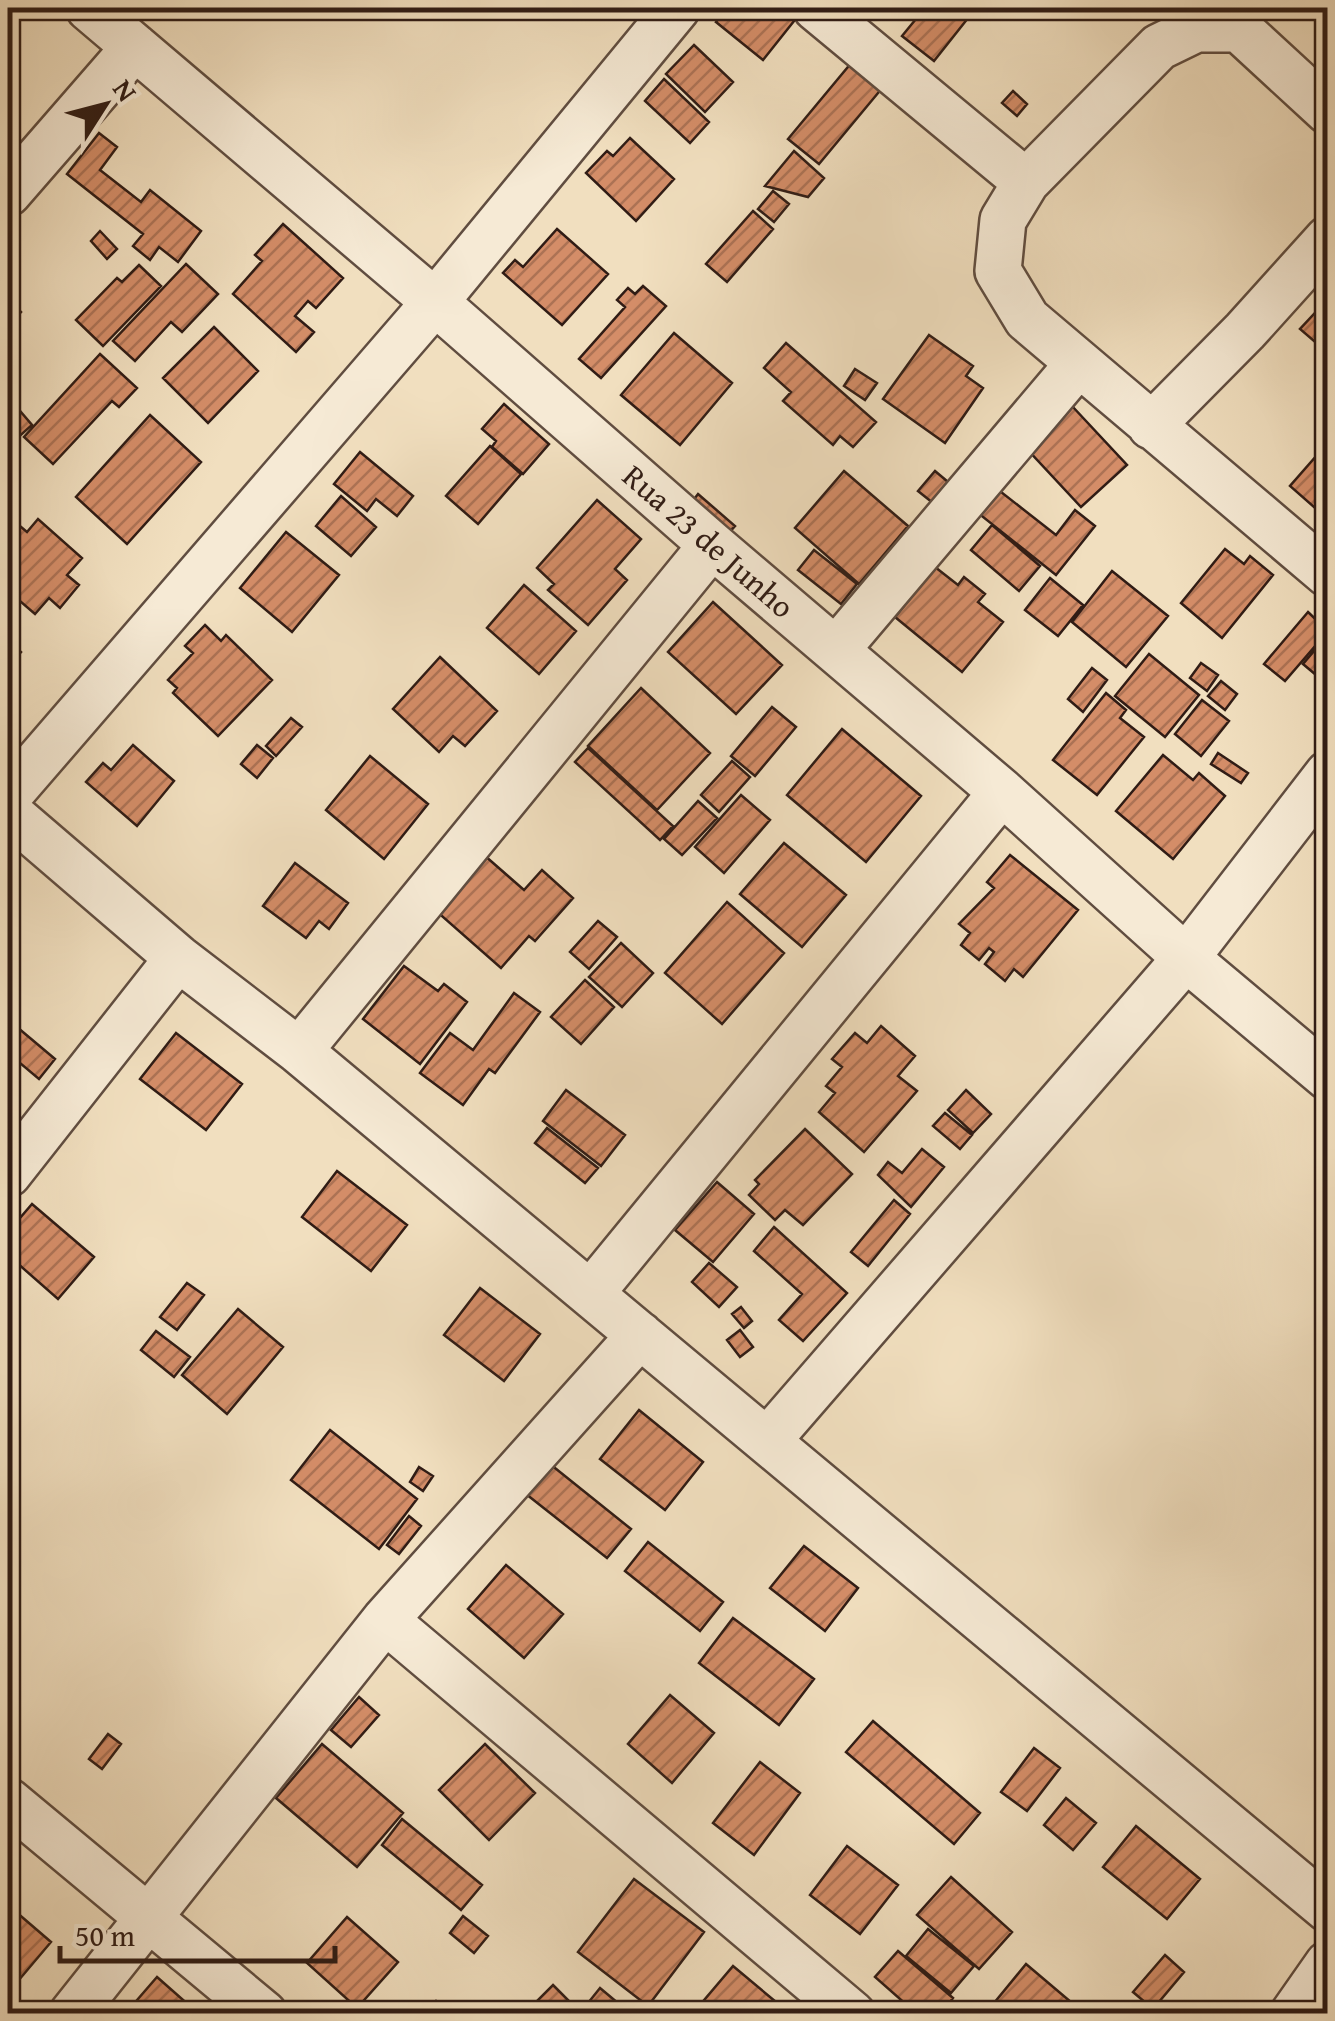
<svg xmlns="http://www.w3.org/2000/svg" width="1335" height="2021" font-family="'Gentium Book Plus',serif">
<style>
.building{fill:url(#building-hatch);stroke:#301c15;stroke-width:2.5}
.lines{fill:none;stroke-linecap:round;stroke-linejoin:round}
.minor-casing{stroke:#604d40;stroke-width:50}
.minor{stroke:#f6ead5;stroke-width:45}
.labels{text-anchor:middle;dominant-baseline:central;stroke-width:8;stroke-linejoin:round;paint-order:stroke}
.street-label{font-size:32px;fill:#301c15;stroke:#f6ead5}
</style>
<defs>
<pattern id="building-hatch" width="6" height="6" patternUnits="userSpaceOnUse" patternTransform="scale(2.5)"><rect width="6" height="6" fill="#d48d68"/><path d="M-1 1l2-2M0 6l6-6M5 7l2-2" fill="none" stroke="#ac7254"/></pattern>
</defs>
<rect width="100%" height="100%" fill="#f1dfbf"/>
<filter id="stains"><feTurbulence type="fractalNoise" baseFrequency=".002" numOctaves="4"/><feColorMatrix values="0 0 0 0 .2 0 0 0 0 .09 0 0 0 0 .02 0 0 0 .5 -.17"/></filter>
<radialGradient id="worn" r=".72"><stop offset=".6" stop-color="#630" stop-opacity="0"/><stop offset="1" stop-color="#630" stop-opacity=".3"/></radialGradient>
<path class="building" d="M728,8H787L798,16L763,60L716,22Z
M925,8H976L934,61L902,36Z
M694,45L733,82L705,112L666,74Z
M862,50L893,75L819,164L788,139Z
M664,79L709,122L690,143L645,101Z
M1013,91L1027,104L1017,116L1002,103Z
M99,133L117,147L100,170L141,202L150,190L201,231L178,262L159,247L150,260L133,246L143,234L67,174Z
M630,138L674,179L636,221L586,173L607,151L613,156Z
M794,151L824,178L808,197L765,186Z
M773,191L789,204L774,222L758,209Z
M753,211L773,229L727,282L706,264Z
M283,224L343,278L316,308L308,301L295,316L314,332L296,352L233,294L262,261L255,255Z
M557,229L608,274L562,325L503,273L515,260L523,267Z
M100,231L117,249L107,259L91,241Z
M186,264L218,294L182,332L171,322L135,361L113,341Z
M139,265L161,286L103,346L76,320L117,278L122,282Z
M643,286L666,306L601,378L579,359L625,307L617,300L628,288L635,294Z
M8,299L21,312L8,326Z
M1327,300H1328V353L1300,329Z
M214,327L258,371L208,423L163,378Z
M674,333L732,383L680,445L621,395Z
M929,335L973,366L966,376L983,388L945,443L883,399Z
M786,343L876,422L853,447L840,436L833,445L783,401L791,392L764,368Z
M100,354L137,388L119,407L112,401L53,464L24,437Z
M855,369L877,383L865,400L844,386Z
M504,404L549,444L523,474L492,447L496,441L482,429Z
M15,405L32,425L14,441L8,434V411Z
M1072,406L1127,465L1081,507L1027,449Z
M150,415L201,462L127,544L76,497Z
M490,446L521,474L478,524L446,496Z
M360,452L413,496L397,516L376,499L367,511L334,484Z
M1318,454L1328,462V507L1322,514L1290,486Z
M844,471L908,526L859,584L795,528Z
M935,471L954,487L938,507L918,491Z
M987,481L1056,535L1075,510L1095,526L1056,575L968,505Z
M698,494L735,526L724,538L688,507Z
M341,496L376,527L351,556L316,526Z
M597,500L641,539L615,569L627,580L588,625L548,590L554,584L537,568Z
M8,516L27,532L38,519L82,558L67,575L79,585L60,608L49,598L35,614L20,601L8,616Z
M992,525L1040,566L1019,591L971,550Z
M286,532L339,575L292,632L240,588Z
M1225,549L1244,564L1250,556L1273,575L1222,638L1181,603Z
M814,550L857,584L841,604L798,570Z
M935,567L958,585L964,577L985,594L978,602L1003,622L962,672L895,617Z
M1112,571L1168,616L1126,667L1072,622Z
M1050,578L1083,605L1058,636L1025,610Z
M524,585L576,631L539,674L487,628Z
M713,602L782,665L736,714L668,652Z
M1308,612L1328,631L1285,681L1264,664Z
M205,625L221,641L226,635L272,680L218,736L173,693L177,688L168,680L193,653L185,646Z
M1326,637L1328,639V685L1303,664Z
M8,640L21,652L8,667Z
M1149,654L1199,695L1165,737L1115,696Z
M440,657L497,711L465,746L453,736L439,752L393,709Z
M1201,663L1218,675L1207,691L1190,678Z
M1092,668L1107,680L1083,712L1068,699Z
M1221,681L1237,694L1225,710L1208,696Z
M641,688L710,753L657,810L588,746Z
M1106,693L1126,710L1120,718L1144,737L1097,795L1053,760Z
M1202,700L1229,721L1201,756L1175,734Z
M772,707L796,727L755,776L731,756Z
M291,718L302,727L276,756L266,746Z
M842,729L921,796L866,862L787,795Z
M133,745L174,781L137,826L86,782L103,763L111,770Z
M257,745L273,758L257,778L241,764Z
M588,748L673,826L660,840L575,762Z
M1218,753L1248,773L1241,783L1211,764Z
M1163,755L1193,780L1199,773L1225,796L1173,859L1116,811Z
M370,756L428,804L384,859L326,810Z
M732,761L750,777L719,812L701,795Z
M741,795L770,820L724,873L695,847Z
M698,801L717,818L682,855L664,839Z
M784,843L846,895L802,947L740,894Z
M484,855L524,890L542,870L573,898L535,941L529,936L501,968L435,910Z
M1010,855L1078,910L1023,977L1014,969L1005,981L985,964L994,952L989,948L979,960L961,945L970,933L959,924L994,888L987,882Z
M295,863L348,903L329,929L319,921L306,938L263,906Z
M727,902L784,953L722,1024L665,973Z
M598,921L617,937L589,969L570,952Z
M621,943L653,973L622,1007L589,977Z
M404,966L438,991L444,984L467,1002L420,1064L363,1019Z
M585,980L614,1007L581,1044L551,1017Z
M514,993L540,1012L495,1073L489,1069L463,1105L420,1073L450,1033L473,1050Z
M11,1022L55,1059L39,1079L8,1053V1026Z
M881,1026L915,1056L898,1076L917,1091L864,1152L819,1112L835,1093L826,1086L842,1067L832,1059L855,1033L867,1043Z
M176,1033L242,1084L206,1130L140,1079Z
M566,1090L625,1135L601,1166L543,1121Z
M966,1090L991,1114L973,1133L948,1110Z
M945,1113L972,1135L960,1149L933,1126Z
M547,1128L598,1168L585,1183L535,1143Z
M805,1129L852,1174L803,1225L785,1210L775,1220L749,1195L759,1184L755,1180Z
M922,1149L944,1167L911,1207L878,1175L888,1162L902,1173Z
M337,1171L407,1225L371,1271L302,1217Z
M717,1182L754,1214L713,1262L675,1230Z
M894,1200L910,1214L868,1266L851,1252Z
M32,1204L94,1257L58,1299L8,1255V1232Z
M774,1227L847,1293L803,1341L779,1320L802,1294L754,1251Z
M709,1263L737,1287L719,1307L692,1282Z
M187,1283L204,1295L177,1330L160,1317Z
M480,1288L540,1334L504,1381L444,1335Z
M741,1307L752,1321L744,1328L732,1314Z
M238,1309L283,1347L227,1414L182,1375Z
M740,1330L753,1347L740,1357L727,1340Z
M156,1331L190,1357L174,1377L141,1350Z
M639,1410L703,1462L665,1510L600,1459Z
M330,1430L417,1499L379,1549L291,1480Z
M550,1464L631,1529L607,1558L526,1494Z
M419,1467L433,1476L423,1491L410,1482Z
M409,1516L421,1526L399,1554L387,1545Z
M648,1542L723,1602L700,1631L625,1571Z
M804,1546L858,1588L825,1631L770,1588Z
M506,1565L563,1614L524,1658L468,1609Z
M733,1618L814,1679L779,1725L699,1663Z
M670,1695L714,1733L672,1783L628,1744Z
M359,1697L379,1715L351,1747L331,1730Z
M873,1721L980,1813L954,1844L846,1752Z
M108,1734L121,1744L102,1769L89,1759Z
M322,1744L403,1813L357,1867L276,1798Z
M485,1744L535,1793L489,1840L439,1790Z
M1034,1748L1060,1768L1027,1811L1001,1792Z
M760,1762L800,1793L754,1855L713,1823Z
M1066,1798L1096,1823L1073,1850L1044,1825Z
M402,1819L482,1885L461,1910L382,1845Z
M1136,1826L1200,1879L1167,1919L1103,1867Z
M847,1846L898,1885L860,1934L810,1895Z
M951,1877L1012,1932L979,1969L917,1915Z
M634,1879L704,1932L648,2006L578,1952Z
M8,1905L51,1942L13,1987L8,1982Z
M463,1916L488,1936L474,1953L450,1933Z
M347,1917L398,1962L357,2008L307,1963Z
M928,1929L974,1966L951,1993L906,1956Z
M898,1951L953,1998L941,2014H917L875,1977Z
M1165,1955L1184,1972L1153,2009L1133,1992Z
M1026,1964L1078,2008L1074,2014H985Z
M733,1966L776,2002L766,2014H710L700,2005Z
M157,1977L199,2014H125Z
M553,1985L576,2008L571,2014H524Z
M600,1988L631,2014L580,2013Z
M436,2001L450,2014H424Z"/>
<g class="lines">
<defs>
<path id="minor" d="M89,8L435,302L712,545L1002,792L1186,958L1328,1077
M816,8L1026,182
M1328,111L1239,29H1196L1159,47L1026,182L1003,220L998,271L1027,319L1328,574
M8,193L135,47
M1151,426L1245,331L1328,239
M836,650L1079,363
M8,796L435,302L677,8
M8,812L178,958L299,1051L1328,1909
M299,1051L712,545
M8,1174L178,958
M591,1293L1002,792
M768,1440L1186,958L1328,774
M385,1620L852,2014
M8,1801L264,2014
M72,2014L385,1620L640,1335
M1293,2014L1328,1964"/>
</defs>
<use href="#minor" class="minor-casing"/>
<use href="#minor" class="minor"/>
</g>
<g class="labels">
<g class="street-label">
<text transform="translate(709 541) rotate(41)">Rua 23 de Junho</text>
</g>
</g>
<rect width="1335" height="2021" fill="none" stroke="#f1dfbf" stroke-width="40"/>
<rect x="10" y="10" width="1315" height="2001" fill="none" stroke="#301c15" stroke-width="5"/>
<rect x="20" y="20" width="1295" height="1981" fill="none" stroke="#301c15" stroke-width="2.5"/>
<g transform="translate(105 105) rotate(54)" stroke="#f6ead5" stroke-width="8" paint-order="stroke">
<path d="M0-8L18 38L0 25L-18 38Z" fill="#301c15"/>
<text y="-15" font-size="28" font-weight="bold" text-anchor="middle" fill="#301c15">N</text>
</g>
<path d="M60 1946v15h275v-15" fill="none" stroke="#301c15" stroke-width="5"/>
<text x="75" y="1946" font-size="30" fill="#301c15" stroke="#f6ead5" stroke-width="8" paint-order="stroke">50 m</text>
<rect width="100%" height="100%" filter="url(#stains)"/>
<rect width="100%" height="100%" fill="url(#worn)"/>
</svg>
